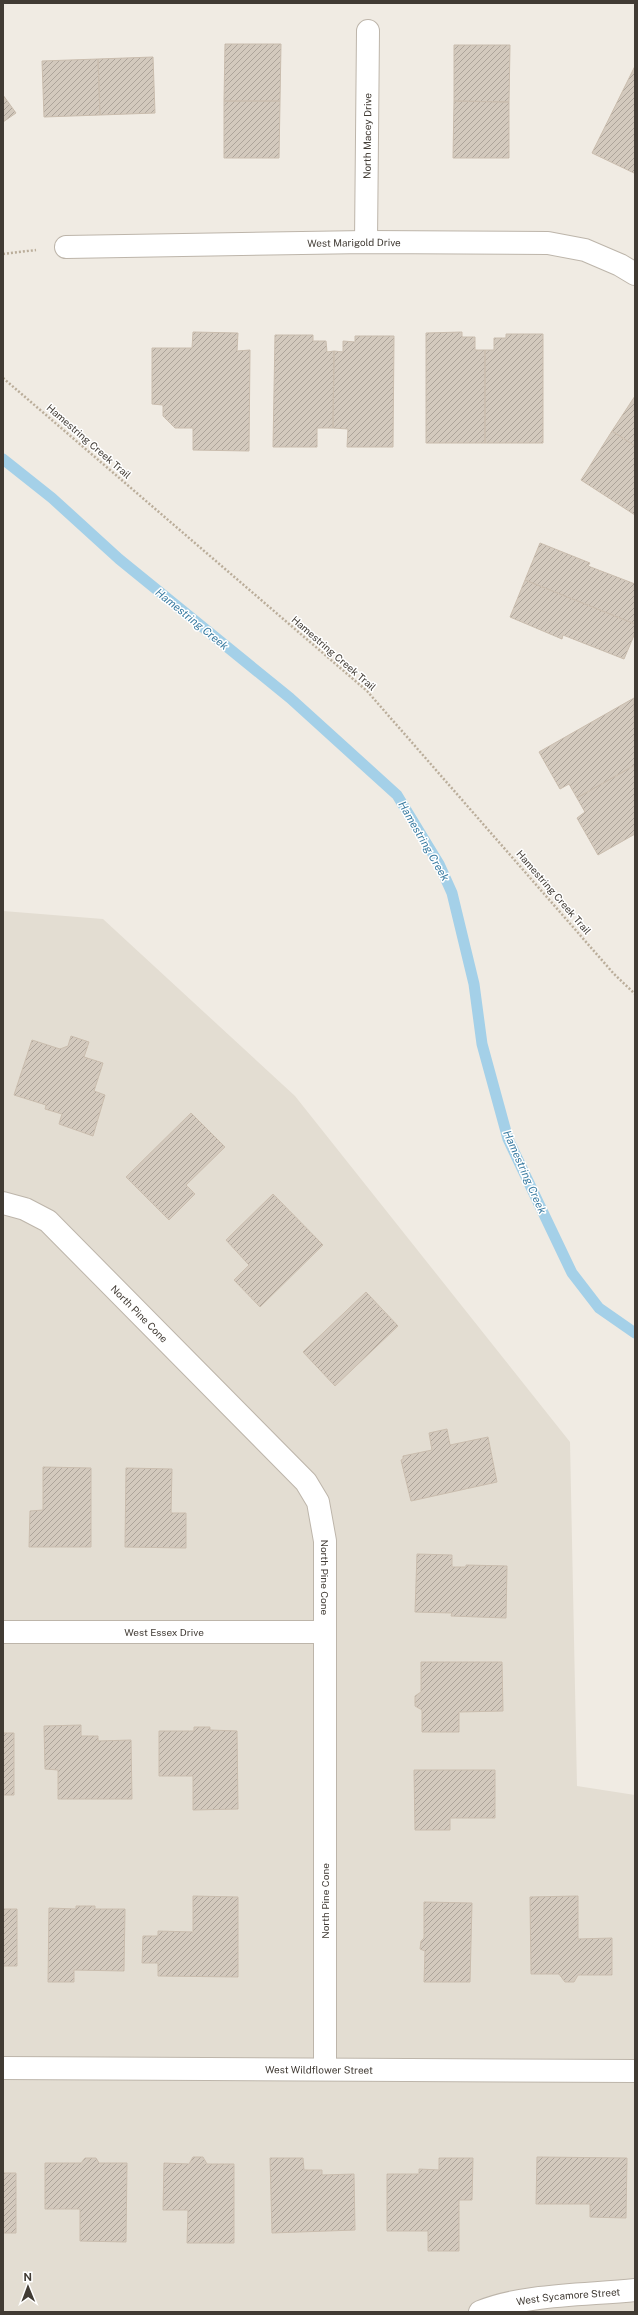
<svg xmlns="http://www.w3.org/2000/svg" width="638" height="2315" font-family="'Public Sans',sans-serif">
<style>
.residential{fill:#e3ddd2}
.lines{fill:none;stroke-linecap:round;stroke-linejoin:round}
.stream{stroke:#a4d0e8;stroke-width:11}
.building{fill:url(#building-hatch);stroke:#cabdae}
.street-casing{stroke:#bdb5aa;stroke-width:24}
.path{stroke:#baad9a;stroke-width:2.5;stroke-dasharray:2 2;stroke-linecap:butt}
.street{stroke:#fff;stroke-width:22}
.labels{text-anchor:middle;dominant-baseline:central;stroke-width:3;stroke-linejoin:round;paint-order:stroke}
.street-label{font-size:10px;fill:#413b34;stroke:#fff}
.water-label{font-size:11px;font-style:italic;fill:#397ba1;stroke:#fff}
</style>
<defs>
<pattern id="building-hatch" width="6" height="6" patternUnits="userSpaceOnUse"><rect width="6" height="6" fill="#d3c9bd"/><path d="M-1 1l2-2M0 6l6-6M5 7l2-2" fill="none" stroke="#ada49a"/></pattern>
</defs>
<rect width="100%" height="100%" fill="#f0ebe3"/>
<path class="residential" d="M3,911L103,919L295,1096L570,1442L577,1786L635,1795V2312H3Z"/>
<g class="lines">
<path class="stream" d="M3,459L52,498L119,559L290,698L397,795L439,864L452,893L474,984L482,1044L508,1139L572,1273L599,1308L635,1333"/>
</g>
<path class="building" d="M225,44H281L280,101H224Z
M454,45H510L509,102L454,101Z
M153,57L155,113L100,115L98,59Z
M98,59L100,115L44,117L42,61Z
M635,66V170L634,173L592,153Z
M3,95L16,113L3,122Z
M224,101H280L279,158H224Z
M454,101L509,102V158H453Z
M193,332L238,333L237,351L250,350L249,451L193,450V428H175L163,416V405L152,404V348H192Z
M462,332V337H475V350H485V443H426V333Z
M506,334H543V443H485V350H494V338H506Z
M275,335H313V341H326L327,352L334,351L333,428H317V447H273Z
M355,336H394L393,447H347L348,429L333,428L334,351L343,352V341L355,342Z
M635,396V446L612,431Z
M612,431L635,446V515L581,480Z
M540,543L590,563L588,566L635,584V624L525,580Z
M525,580L635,624V633L624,659L563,635L562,639L510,617Z
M634,698L635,765L577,798L569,784L560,789L539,752Z
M635,765V834L598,855L577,818L585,812L577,798Z
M71,1036L89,1042L84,1057L103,1063L94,1091L105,1095L93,1136L59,1124L62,1114L45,1109L46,1105L14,1095L32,1040L60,1049L68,1046Z
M191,1113L225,1147L186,1185L195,1194L169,1220L126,1177Z
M273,1194L323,1245L260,1307L234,1280L249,1265L226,1240Z
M366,1292L398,1326L335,1386L303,1352Z
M447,1429L450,1445L488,1437L497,1482L411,1501L401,1460L403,1459V1456L432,1450L429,1433Z
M43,1467L91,1468V1547H29L30,1511L43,1510Z
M126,1468L172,1469L171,1513H186V1548L125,1547Z
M417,1554L452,1555V1567H466V1565L507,1566L506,1618L451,1616L452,1613L415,1612Z
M421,1662H502L503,1711L459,1712V1732H422V1710L415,1706V1696L421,1692Z
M81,1725V1736H98V1741L131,1740L132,1799H58V1770L45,1769L44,1726Z
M194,1727H210V1730L237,1731L238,1809L193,1810V1776H159V1731H194Z
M3,1733H14V1795H3Z
M414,1770H495V1818H450V1830H415Z
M193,1896L238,1897V1977L158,1976V1963H142L143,1936H158V1931L193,1932Z
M578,1896V1939L612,1938V1975H578L574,1982H565L559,1974H531L530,1897Z
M424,1902L472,1903L470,1982H424L425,1951L420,1949L421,1941L424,1938Z
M76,1906H95V1909H125L124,1971L74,1970V1982H48L49,1908L76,1909Z
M3,1909H17V1966H3Z
M193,2157H203L207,2164H234V2243H187L188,2210H163L164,2163L189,2164Z
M537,2157L627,2158L626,2218L590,2217V2204H536Z
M85,2158H96L99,2163H127L126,2242L80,2241V2209H45V2163H81Z
M270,2158H303L304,2170H322V2175L354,2174L355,2230L272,2233Z
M439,2158H473L472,2200H459V2251H428V2231H387V2174H419V2169L439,2170Z
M3,2173H16V2233H3Z"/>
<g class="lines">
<defs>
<g id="street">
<path id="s1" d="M366,242L368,31"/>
<path id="s2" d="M66,247L366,242L548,243L585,250L620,265L635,274"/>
<path id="s3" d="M3,1203L25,1209L48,1221L306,1482L318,1502L325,1541V2069"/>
<path id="s4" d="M3,1632H324"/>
<path id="s5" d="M3,2068L635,2071"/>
<path id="s6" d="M480,2312C523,2294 588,2295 635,2290"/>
</g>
</defs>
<use href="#street" class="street-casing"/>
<path class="path" d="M3,254L36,250
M3,378L367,691L614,974L635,994"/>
<use href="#street" class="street"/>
</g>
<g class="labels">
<g class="street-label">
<text stroke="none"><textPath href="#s1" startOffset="106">North Macey Drive</textPath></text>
<text stroke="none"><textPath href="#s2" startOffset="288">West Marigold Drive</textPath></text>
<text transform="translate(89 441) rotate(41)">Hamestring Creek Trail</text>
<text transform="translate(334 653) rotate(41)">Hamestring Creek Trail</text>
<text transform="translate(554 892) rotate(49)">Hamestring Creek Trail</text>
<text stroke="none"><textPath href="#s3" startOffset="179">North Pine Cone</textPath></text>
<text stroke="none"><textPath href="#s3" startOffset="515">North Pine Cone</textPath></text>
<text stroke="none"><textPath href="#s4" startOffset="161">West Essex Drive</textPath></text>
<text transform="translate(325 1901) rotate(-90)">North Pine Cone</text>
<text stroke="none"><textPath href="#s5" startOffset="316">West Wildflower Street</textPath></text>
<text stroke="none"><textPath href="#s6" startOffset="90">West Sycamore Street</textPath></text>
</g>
<g class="water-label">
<text transform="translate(192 619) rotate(39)">Hamestring Creek</text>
<text transform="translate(424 841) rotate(60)">Hamestring Creek</text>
<text transform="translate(525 1172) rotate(66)">Hamestring Creek</text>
</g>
</g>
<rect width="638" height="2315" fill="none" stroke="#413b34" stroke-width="8"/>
<g transform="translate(28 2287) rotate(359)" stroke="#ffffff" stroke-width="3" paint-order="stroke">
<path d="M0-3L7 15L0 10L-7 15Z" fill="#413b34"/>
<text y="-6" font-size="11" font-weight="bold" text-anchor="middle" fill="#413b34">N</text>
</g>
</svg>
